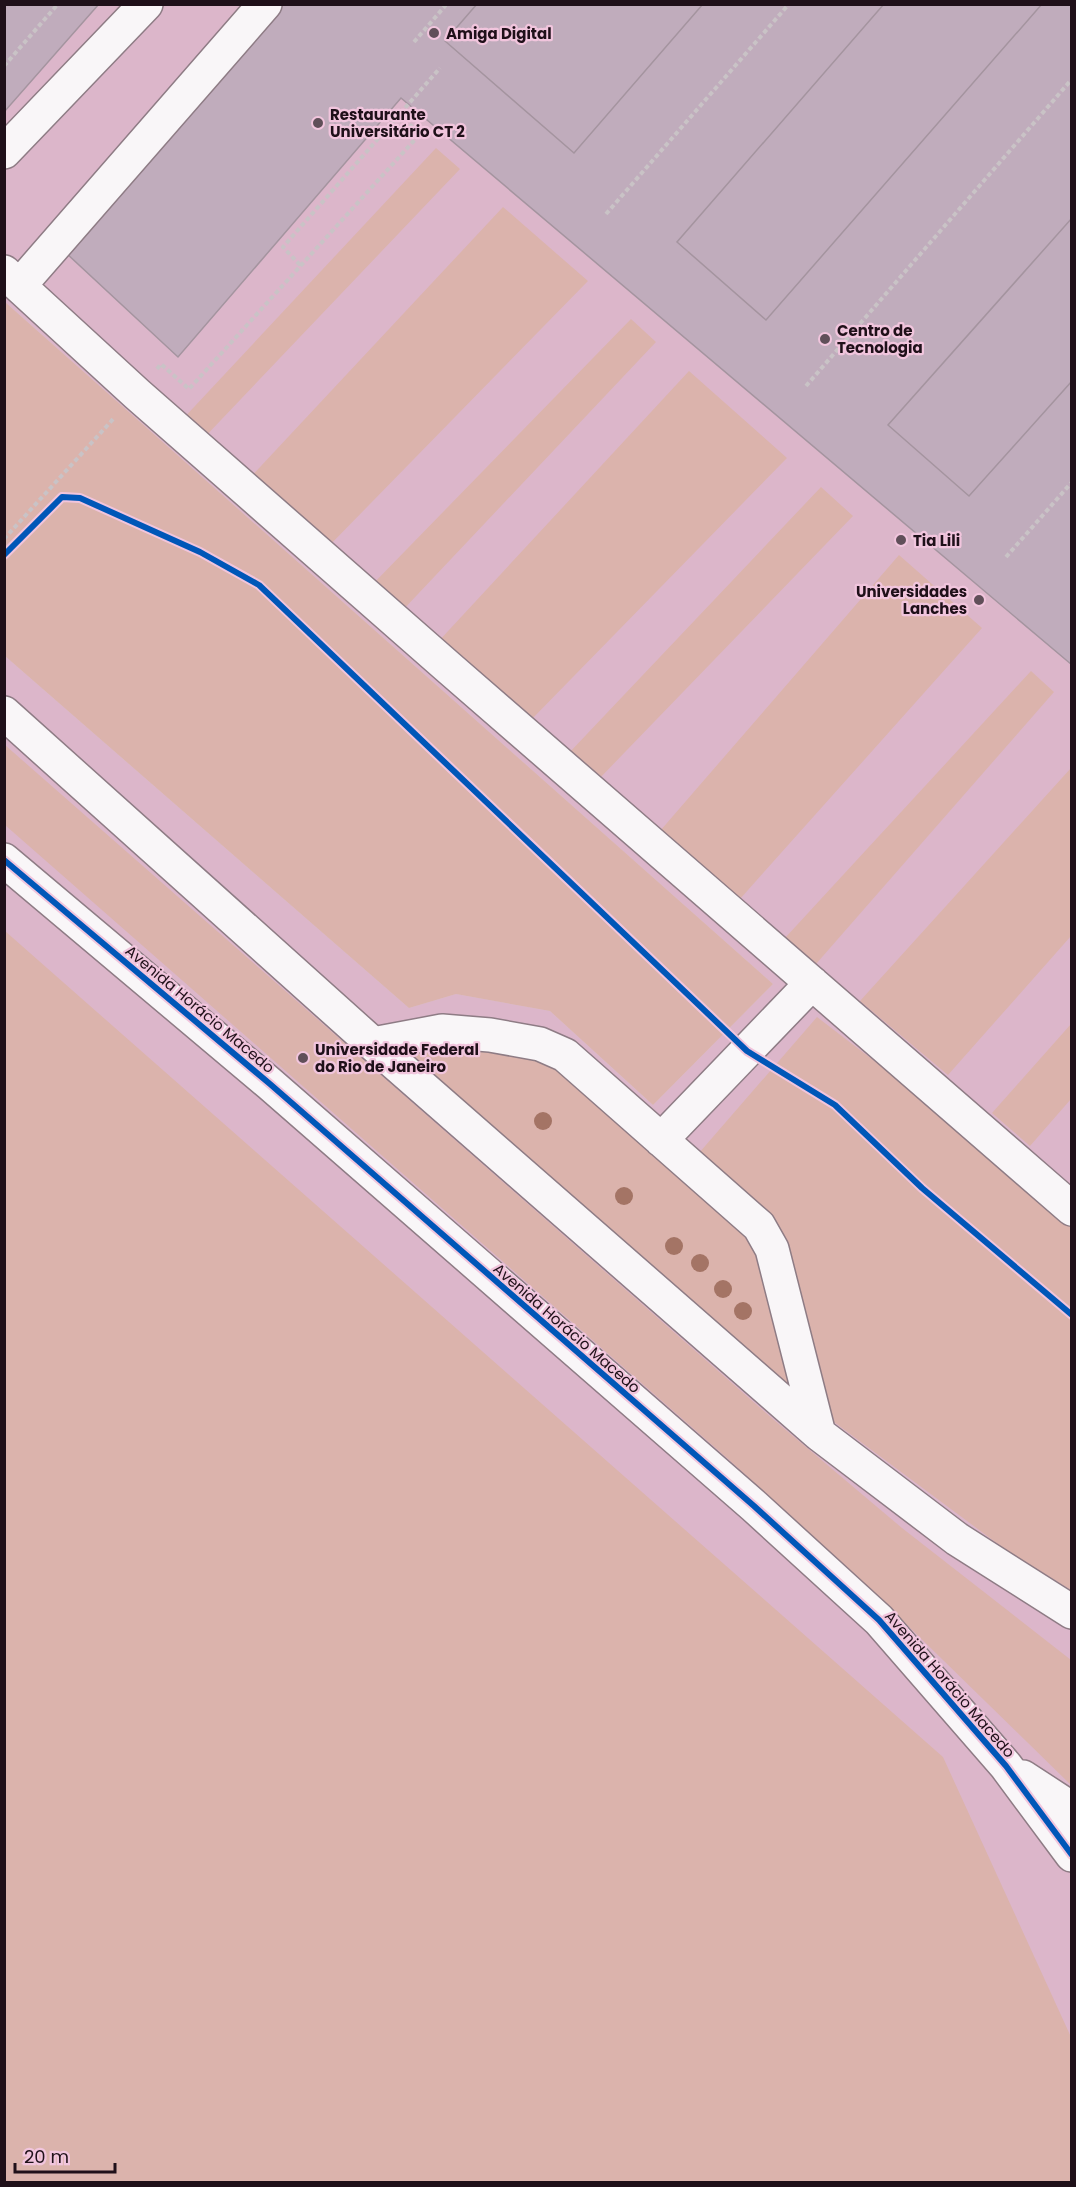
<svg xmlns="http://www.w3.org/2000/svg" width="1076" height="2187" font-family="Poppins,sans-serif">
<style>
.built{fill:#dcb6ca}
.green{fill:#dbb3ac}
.building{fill:#c0acbc;stroke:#a4949f;stroke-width:1.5}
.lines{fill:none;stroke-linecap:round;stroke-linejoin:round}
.minor-casing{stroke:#8e7c85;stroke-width:36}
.path{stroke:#c9c3c6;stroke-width:4;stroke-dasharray:4.5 3;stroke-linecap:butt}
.minor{stroke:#f9f6f8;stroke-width:33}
.cycleway-casing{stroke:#f1c5dd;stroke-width:10}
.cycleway{stroke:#0057b8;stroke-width:6}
.tree{fill:#a47465}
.poi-dot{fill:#604f59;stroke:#f1c5dd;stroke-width:2}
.labels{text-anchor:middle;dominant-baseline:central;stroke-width:4.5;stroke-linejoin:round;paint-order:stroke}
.poi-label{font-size:15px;font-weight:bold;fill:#1f1019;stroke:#f1c5dd;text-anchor:start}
.street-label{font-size:15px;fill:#1f1019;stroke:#f1c5dd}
</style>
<rect width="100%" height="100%" fill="#dac3cf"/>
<path class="built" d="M5,5H1071V2182H5V656L409,1008L456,994L550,1011L653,1105L773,984L5,302Z"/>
<path class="green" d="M436,148L460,169L201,441L180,422Z
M503,207L588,281L326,549L247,481Z
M5,302L773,984L653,1105L550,1011L456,994L409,1008L5,656Z
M631,319L656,342L401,612L370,587Z
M689,371L787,458L530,721L437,643Z
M821,487L853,516L598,780L568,754Z
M899,555L982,628L740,899L660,831Z
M1031,671L1054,692L816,964L785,938Z
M5,745L774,1420L902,1528L1071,1660V1785L858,1577L727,1458L5,825Z
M1071,768V936L948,1075L860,1001Z
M5,931L943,1757L1071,2037V2182H5Z
M817,1017L1071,1212V1590L1006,1550L834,1422L783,1236L699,1153Z
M1071,1024V1099L1030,1146L992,1113Z
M439,1038L535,1051L751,1228L798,1394L395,1049Z"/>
<path class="building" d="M4,4H99L5,111L4,110Z
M262,4H1072V665L401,98L178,357L51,239Z
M262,4H477L445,41L574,153L703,4H884L677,242L766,320L1042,4H1072V218L888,425L969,496L1072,381V665L401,98L178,357L51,239Z"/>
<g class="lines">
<defs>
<path id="minor" d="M4,152L146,4
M4,272L137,394L448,667L1072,1209
M20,285L265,4
M4,713L373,1044L819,1434L957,1539L1072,1612
M4,860L270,1084L754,1506L879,1620L1006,1766L1072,1855
M373,1044L442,1031L490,1035L540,1044L565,1055L759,1226L772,1249L819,1434
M661,1140L812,983
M1023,1777L1072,1809"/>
</defs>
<use href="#minor" class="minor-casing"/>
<path class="path" d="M414,42L445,6L443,4
M4,66L58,4
M606,214L789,4
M300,265L283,247L440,68
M157,369L161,364L189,389L420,134L399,115
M806,386L1072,79
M4,539L115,417
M1006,557L1072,482"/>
<use href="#minor" class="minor"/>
<defs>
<path id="cycleway" d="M4,555L62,497L80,498L200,552L259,585L747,1051L835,1105L922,1188L1072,1315
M4,860L270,1084L754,1506L879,1620L1006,1766L1072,1855"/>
</defs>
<use href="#cycleway" class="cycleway-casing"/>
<use href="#cycleway" class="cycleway"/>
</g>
<g class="tree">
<circle cx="543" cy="1121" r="9"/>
<circle cx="624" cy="1196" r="9"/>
<circle cx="674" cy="1246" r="9"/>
<circle cx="700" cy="1263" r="9"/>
<circle cx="723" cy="1289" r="9"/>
<circle cx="743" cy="1311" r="9"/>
</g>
<g class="poi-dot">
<circle cx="434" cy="33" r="6"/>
<circle cx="318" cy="123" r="6"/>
<circle cx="825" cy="339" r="6"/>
<circle cx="901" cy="540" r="6"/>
<circle cx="979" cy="600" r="6"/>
<circle cx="303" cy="1058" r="6"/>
</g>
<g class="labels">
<g class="poi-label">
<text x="446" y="33">Amiga Digital</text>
<text x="330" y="114">Restaurante<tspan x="330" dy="17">Universitário CT 2</tspan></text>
<text x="837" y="330">Centro de<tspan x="837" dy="17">Tecnologia</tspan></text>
<text x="913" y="540">Tia Lili</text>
<text x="967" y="591" text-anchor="end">Universidades<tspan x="967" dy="17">Lanches</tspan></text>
<text x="315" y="1049">Universidade Federal<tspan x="315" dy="17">do Rio de Janeiro</tspan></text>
</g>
<g class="street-label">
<text transform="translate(200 1009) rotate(40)">Avenida Horácio Macedo</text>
<text transform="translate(567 1328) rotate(41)">Avenida Horácio Macedo</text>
<text transform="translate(950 1684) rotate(49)">Avenida Horácio Macedo</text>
</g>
</g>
<rect width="1076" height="2187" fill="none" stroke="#1f1019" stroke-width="12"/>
<path d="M15 2163v9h100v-9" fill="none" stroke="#1f1019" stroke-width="3"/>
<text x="24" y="2163" font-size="18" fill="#1f1019" stroke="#f1c5dd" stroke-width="4.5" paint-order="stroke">20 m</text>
</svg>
